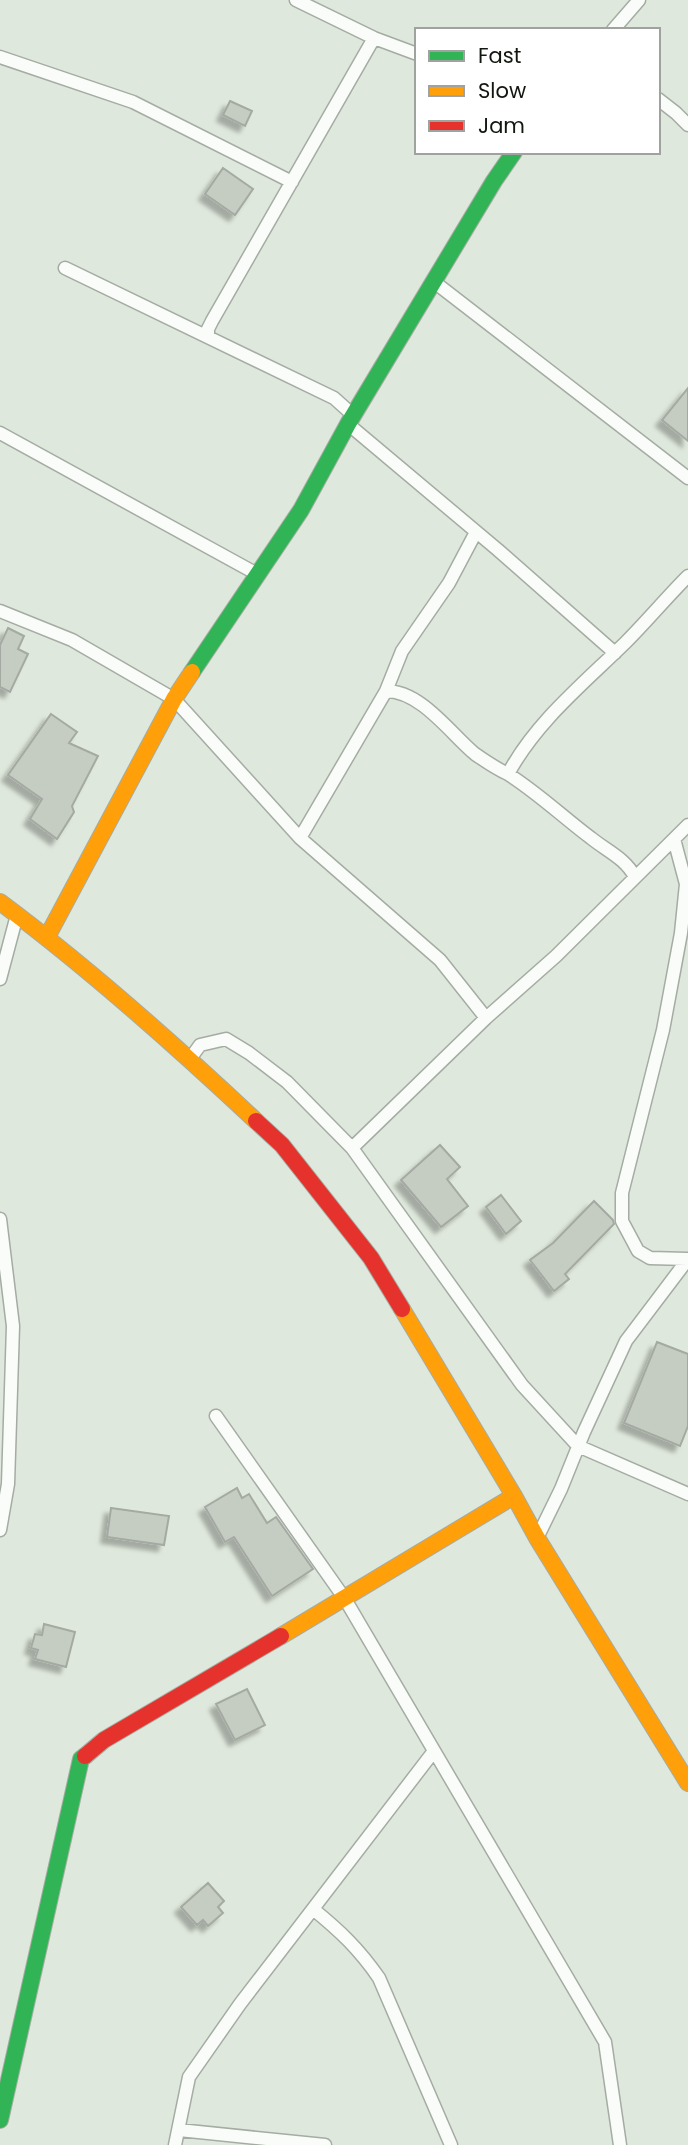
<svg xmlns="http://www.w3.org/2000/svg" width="688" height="2145" font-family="Poppins,sans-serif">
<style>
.building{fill:#c5ccc2;stroke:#a4aaa1;stroke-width:2;filter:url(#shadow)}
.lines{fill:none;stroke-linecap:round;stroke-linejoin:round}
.street-casing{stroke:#a5aca3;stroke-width:15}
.fast-casing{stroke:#a5aca3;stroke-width:18}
.slow-casing{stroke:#a5aca3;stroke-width:18}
.jam-casing{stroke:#a5aca3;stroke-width:18}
.street{stroke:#fafcfa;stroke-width:12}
.fast{stroke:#30b455;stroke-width:16}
.slow{stroke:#ff9f0a;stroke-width:16}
.jam{stroke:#e5322d;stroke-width:16}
</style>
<defs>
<filter id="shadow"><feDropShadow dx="-6" dy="6" stdDeviation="2" flood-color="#0004"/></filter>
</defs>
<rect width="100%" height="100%" fill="#dfe8dc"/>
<path class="building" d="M230,101L252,111L245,126L223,115Z
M223,168L253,189L235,215L205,194Z
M688,388V441L662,420Z
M8,628L24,636L18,649L28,654L10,692L0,687V645Z
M51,714L77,732L69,743L98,756L72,806L74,812L57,839L30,819L42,799L8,775Z
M440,1145L460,1167L447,1179L468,1206L441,1227L401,1180Z
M501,1195L521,1221L506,1234L486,1207Z
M594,1201L613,1220L614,1224L565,1274L569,1279L554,1291L530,1260L553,1243Z
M657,1342L688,1354V1426L680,1446L624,1423Z
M237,1488L242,1498L249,1494L267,1523L276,1517L313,1569L272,1596L234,1537L225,1542L205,1507Z
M111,1508L169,1516L164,1545L107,1537Z
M44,1624L75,1632L66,1667L35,1659L38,1650L31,1648L35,1634L42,1635Z
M247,1689L265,1725L235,1740L216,1704Z
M208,1883L224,1901L218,1907L223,1913L208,1926L203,1920L197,1925L181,1907Z"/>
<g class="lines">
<defs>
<path id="street" d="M296,0L374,38L417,54
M613,30L639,0
M0,57L133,102L292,182
M658,99L676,113L688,125
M65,268L334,398L353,415
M433,281L688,478
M208,337V329L212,321L374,38
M348,424L498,550L615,653
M0,433L257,574
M0,611L72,640L174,699L300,838L440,960L486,1018
M386,691C421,691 450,733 475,754C485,761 497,769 508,774
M300,838L386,691L402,651L449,583L476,532
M674,839L686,884L681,933L663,1030L622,1193V1221L638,1251L650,1258L687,1259
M635,877C625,858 607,851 591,838C563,817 538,793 508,774C536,722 583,684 625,643C647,621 666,598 688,576
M0,979L17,915
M190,1059L200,1045L226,1039L249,1053L287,1082L352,1148L522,1385L578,1446L688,1494
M352,1148L486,1018L556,956L688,825
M0,1219L13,1326L8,1484L0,1530
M216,1416L345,1599L605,2042L620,2145
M537,1538L561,1489L584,1432L626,1341L688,1259
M313,1909C340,1931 359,1949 379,1978L451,2145
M179,2130L325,2145
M175,2145L189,2077L240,2004L434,1751"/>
<path id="fast" d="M192,672L301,510L348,424L494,181L514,152
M0,2120L81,1759L85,1756"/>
<path id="slow" d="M0,902C90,969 174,1044 256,1121
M47,937L174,699L192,672
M402,1309L514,1496L537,1538L688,1783
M281,1636L514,1496"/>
<path id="jam" d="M256,1121L282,1145L371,1258L402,1309
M85,1756L104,1740L281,1636"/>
</defs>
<use href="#street" class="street-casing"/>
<use href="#fast" class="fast-casing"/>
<use href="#slow" class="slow-casing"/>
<use href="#jam" class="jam-casing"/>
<use href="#street" class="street"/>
<use href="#fast" class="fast"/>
<use href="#slow" class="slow"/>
<use href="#jam" class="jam"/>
</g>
<rect x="415" y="28" width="245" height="126" fill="#ffffff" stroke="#a0a29f" stroke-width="2"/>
<rect x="429" y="51" width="35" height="10" fill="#30b455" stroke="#a0a29f" stroke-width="2"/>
<text x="478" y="63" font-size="21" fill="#11170f">Fast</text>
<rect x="429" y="86" width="35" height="10" fill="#ff9f0a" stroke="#a0a29f" stroke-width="2"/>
<text x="478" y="98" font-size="21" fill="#11170f">Slow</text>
<rect x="429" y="121" width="35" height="10" fill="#e5322d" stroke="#a0a29f" stroke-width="2"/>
<text x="478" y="133" font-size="21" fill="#11170f">Jam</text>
</svg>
